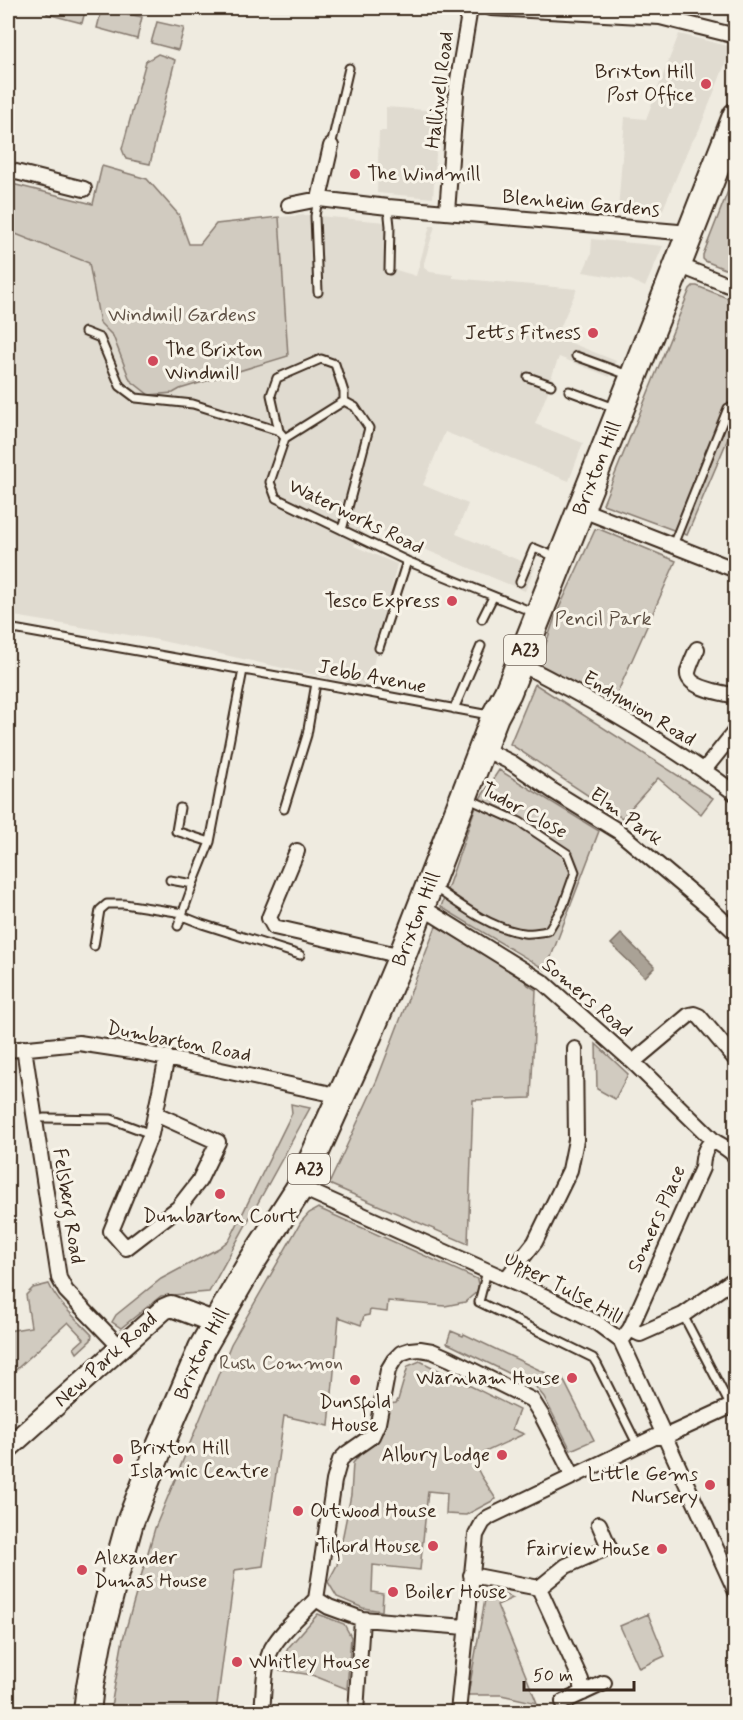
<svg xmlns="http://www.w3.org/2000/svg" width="743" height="1720" font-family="Mynerve,sans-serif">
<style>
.built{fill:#e0dbd0}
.green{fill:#d1cbc0;stroke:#867a6f;stroke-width:1.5}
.water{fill:#aaa296;stroke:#7e7266;stroke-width:1.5}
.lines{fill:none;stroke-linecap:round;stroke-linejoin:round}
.lane-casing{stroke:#3b2a1e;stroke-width:11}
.street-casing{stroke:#3b2a1e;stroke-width:18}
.secondary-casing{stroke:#3b2a1e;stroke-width:24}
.highway-casing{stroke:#3b2a1e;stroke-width:30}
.lane{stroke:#f7f3e8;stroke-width:7}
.street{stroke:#f7f3e8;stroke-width:14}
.secondary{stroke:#f7f3e8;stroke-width:20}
.highway{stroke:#f7f3e8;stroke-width:26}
.poi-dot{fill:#d1495b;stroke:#f7f3e8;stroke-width:2}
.labels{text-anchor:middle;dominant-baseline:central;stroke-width:6;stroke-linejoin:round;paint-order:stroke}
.shield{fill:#f7f3e8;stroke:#73665b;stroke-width:1.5}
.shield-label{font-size:18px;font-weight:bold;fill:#3b2a1e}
.poi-label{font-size:20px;fill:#3b2a1e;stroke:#f7f3e8;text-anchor:end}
.street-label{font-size:20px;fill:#3b2a1e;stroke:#f7f3e8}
.park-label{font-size:20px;fill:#605246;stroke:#f7f3e8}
</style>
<rect width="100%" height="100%" fill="#efebe0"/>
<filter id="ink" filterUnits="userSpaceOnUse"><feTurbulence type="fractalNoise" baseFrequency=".0167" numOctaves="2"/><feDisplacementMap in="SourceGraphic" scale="12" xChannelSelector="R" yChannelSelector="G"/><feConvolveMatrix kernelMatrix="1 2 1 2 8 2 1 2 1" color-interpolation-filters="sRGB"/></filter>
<g filter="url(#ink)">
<path class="built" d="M698,8H735V19L697,10Z
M679,34L732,47L699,130L692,142H691L661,214L657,216L618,211L625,117L646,119Z
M386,107L439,111L433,198L377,193L379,131H386Z
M307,215L386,222V225L394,226L393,269L416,276L430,226H435L424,263V268L430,272L453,275V278L577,289L556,337L616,361L610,377L559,357L551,378L553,379L535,424L583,443L569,481L445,432L423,485L468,504L456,534L535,567L525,591L364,524L354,546L397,564L368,687L153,639L8,615V231L89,263L100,323L113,336L130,380L173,393L180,389L288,356L279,217Z
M592,239L663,246L645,287L631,280L583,272L591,254Z"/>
<path class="green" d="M48,8H86L82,23L47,14Z
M102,8L142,17L137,39L97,28Z
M157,22L184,28L178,50L151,43Z
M158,54L175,60L150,164L126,159L122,149L146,61Z
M102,166L147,179L178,214L189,244H200L216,224L279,217L288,356L180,389L173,393L149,395L130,380L113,336L100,323L89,263L8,231V183L93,204Z
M735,173L736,273H735L705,261L703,259V255Z
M693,286H697L735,301V422L687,535L603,504L690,289Z
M599,529L676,561L612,705L538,667L555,617L595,530Z
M535,684L713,798L701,814L658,778L622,818L510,744Z
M499,770L599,831L546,970L441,907L477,803Z
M436,926L480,951L524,980L528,985L536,990L531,1098L473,1100L468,1244L329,1184L377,1080Z
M596,1044L628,1074L615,1099L597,1089Z
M291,1104L310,1108L209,1292L161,1296L121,1328L112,1322L116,1315L161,1279L219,1248L230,1239L292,1113Z
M318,1208L477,1279L479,1290L465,1302L445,1306L388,1301L387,1312L370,1310L369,1315L364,1316L361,1325L339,1317L329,1426L284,1416L263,1566L235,1570L216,1712H110L123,1639L155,1528L231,1344L301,1222L309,1213Z
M49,1284C58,1304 77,1319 92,1335L91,1340L77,1353L74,1348L84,1339L68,1322L8,1377V1331L31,1327L26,1295L33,1288Z
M451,1331L463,1336L464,1334L554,1377L563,1379L594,1440L571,1450L544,1397L535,1386L447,1343Z
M420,1361L519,1410L512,1429L524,1434L472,1458L481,1476L496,1499L466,1515L446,1514L447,1493L428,1491L420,1570L373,1565L372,1592L383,1594L382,1611L363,1608L337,1597L328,1582L337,1565L351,1495L353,1463L362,1452L381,1435L387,1414L388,1404L396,1403L398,1400L408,1366Z
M494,1588L513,1598L497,1605L537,1703L501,1695H468L486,1594Z
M318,1614L344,1624L351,1637L347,1689L312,1675L279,1670L288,1648Z
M648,1614L665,1656L639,1668L620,1626Z"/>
<path class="water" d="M621,934L655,967L645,977L611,944Z"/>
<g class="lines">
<defs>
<path id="lane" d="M331,146L349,68
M388,207L390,226L389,270
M318,292L315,216L318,199
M85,332L100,338L120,386L136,398L193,404L279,431L285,438L270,482L276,498L407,561L535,613
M576,356L628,375
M528,377L551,385
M569,391L615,408
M279,431L271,395L277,378L321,359L335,364L344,392V401
M285,438L344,401L355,407L369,428L342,530
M673,545L728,408
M520,582L534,548L556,557
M482,619L493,597
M8,628L316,683L489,715
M379,648L407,561
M454,709L481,646
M180,808L176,831L210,842
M284,809L307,735L316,683
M170,880L193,884
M433,886C460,905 491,929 524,933C532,934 540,932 548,931L563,906L575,872L568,854L520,822L469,799
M182,916L202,924L300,955
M178,926L193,884L210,842L243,670
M94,946L100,910L107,904H124L183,913
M44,1118L111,1119L151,1134
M487,1271L479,1302L593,1358L597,1364L638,1446
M683,1315L731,1407"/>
<path id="street" d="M491,8L660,17L736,36
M8,170L84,189
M319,199L331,146
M289,205L319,199L388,207L690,233
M447,212L456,92L470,8
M678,265L736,288
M580,509L736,570
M697,649C694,656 690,664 688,672C686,688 723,693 736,696
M519,663C594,701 669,743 736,794
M482,748L512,763L553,791L618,831L712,910L736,933
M704,770L736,730
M297,851L269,918L274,927L402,956
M420,906L544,983L633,1062L713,1140
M24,1048L59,1278L66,1291L120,1347
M8,1050L79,1043L138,1052L327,1093L341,1097
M633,1062L689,1015L694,1014L699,1016L736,1060
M156,1114L218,1142L199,1181L178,1208L126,1248L111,1231L151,1134L167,1057
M300,1187L546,1297L597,1323L621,1341L736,1592
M506,1279L535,1242L570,1170L576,1140L575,1049
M630,1329L640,1334L683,1315L736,1278
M621,1341L630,1329L702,1168C703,1155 704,1149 713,1140C721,1146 731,1149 736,1158
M471,1575L539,1588L581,1680L583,1693
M539,1588L566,1566L609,1547L599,1524
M316,1599L334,1481L340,1460L346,1454L372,1436L378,1423L388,1370L394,1360L401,1353L410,1350L420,1349L432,1351L450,1359L532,1400L542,1416L573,1476
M316,1599L329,1607L362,1619L466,1627
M563,1702L604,1683
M262,1712C264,1694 263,1664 272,1648C283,1629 302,1614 316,1599
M356,1712L362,1619
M458,1712L476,1535L483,1522L489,1517L655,1437L666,1436L736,1404"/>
<path id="secondary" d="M8,1448L164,1309L171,1306L216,1323"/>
<g id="highway">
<path id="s1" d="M87,1712L90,1686L98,1642L112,1587L130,1522L160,1446L202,1348L251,1263L300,1187L369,1034L402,956L495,716L508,692L669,287L736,116"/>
</g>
</defs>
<use href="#lane" class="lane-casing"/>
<use href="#street" class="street-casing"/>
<use href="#secondary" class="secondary-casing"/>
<use href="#highway" class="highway-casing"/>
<use href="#lane" class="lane"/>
<use href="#street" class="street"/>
<use href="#secondary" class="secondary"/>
<use href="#highway" class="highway"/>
</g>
</g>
<g class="poi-dot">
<circle cx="706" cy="84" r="6"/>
<circle cx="355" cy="174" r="6"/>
<circle cx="593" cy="333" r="6"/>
<circle cx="153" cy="361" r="6"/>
<circle cx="452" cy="601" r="6"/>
<circle cx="220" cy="1194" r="6"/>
<circle cx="572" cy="1378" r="6"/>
<circle cx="355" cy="1380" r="6"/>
<circle cx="502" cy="1455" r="6"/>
<circle cx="118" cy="1459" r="6"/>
<circle cx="710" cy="1485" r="6"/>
<circle cx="298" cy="1511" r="6"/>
<circle cx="433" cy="1546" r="6"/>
<circle cx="662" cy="1549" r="6"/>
<circle cx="82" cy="1570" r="6"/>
<circle cx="393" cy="1592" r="6"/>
<circle cx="237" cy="1662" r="6"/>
</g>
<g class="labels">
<g class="shield">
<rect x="504" y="635" width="42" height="30" rx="4.5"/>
<rect x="288" y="1154" width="42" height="30" rx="4.5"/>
</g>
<g class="shield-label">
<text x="525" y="650">A23</text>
<text x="309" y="1169">A23</text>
</g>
<g class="poi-label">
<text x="694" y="72">Brixton Hill<tspan x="694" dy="23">Post Office</tspan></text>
<text x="367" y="174" text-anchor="start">The Windmill</text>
<text x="581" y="333">Jetts Fitness</text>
<text x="165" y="350" text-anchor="start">The Brixton<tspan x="165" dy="23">Windmill</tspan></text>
<text x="440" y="601">Tesco Express</text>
<text x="220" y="1216" text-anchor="middle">Dumbarton Court</text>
<text x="560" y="1378">Warnham House</text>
<text x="355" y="1402" text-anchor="middle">Dunsfold<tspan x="355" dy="23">House</tspan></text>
<text x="130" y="1448" text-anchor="start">Brixton Hill<tspan x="130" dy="23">Islamic Centre</tspan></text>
<text x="490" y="1455">Albury Lodge</text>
<text x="698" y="1474">Little Gems<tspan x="698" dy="23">Nursery</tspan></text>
<text x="310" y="1511" text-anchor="start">Outwood House</text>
<text x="421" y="1546">Tilford House</text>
<text x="650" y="1549">Fairview House</text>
<text x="94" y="1558" text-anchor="start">Alexander<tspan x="94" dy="23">Dumas House</tspan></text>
<text x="405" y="1592" text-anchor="start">Boiler House</text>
<text x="249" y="1662" text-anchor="start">Whitley House</text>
</g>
<g class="street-label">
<text transform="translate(440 90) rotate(-83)">Halliwell Road</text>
<text transform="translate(581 204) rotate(5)">Blenheim Gardens</text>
<text stroke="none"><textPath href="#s1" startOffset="1350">Brixton Hill</textPath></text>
<text transform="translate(356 517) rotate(26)">Waterworks Road</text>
<text transform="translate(372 677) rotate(11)">Jebb Avenue</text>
<text transform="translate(639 709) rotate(31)">Endymion Road</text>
<text transform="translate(524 811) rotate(29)">Tudor Close</text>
<text transform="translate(626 817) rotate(36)">Elm Park</text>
<text stroke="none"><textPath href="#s1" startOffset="864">Brixton Hill</textPath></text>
<text transform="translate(587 998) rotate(40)">Somers Road</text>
<text transform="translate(179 1042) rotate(11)">Dumbarton Road</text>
<text transform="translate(68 1206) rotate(81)">Felsberg Road</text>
<text transform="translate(657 1219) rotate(-66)">Somers Place</text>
<text transform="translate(563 1288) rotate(28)">Upper Tulse Hill</text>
<text stroke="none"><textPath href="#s1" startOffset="378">Brixton Hill</textPath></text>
<text transform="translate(106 1360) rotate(-42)">New Park Road</text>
</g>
<g class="park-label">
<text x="182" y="315">Windmill Gardens</text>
<text x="603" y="619">Pencil Park</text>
<text x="281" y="1363">Rush Common</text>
</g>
</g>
<rect width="743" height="1720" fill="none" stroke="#f7f3e8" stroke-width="30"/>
<rect x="15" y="15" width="713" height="1690" fill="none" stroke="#3b2a1e" stroke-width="2" filter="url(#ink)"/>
<path d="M524 1681v9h110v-9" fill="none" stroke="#3b2a1e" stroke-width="3"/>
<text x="533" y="1681" font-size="18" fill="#3b2a1e" stroke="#f7f3e8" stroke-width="4.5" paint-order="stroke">50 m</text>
</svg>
